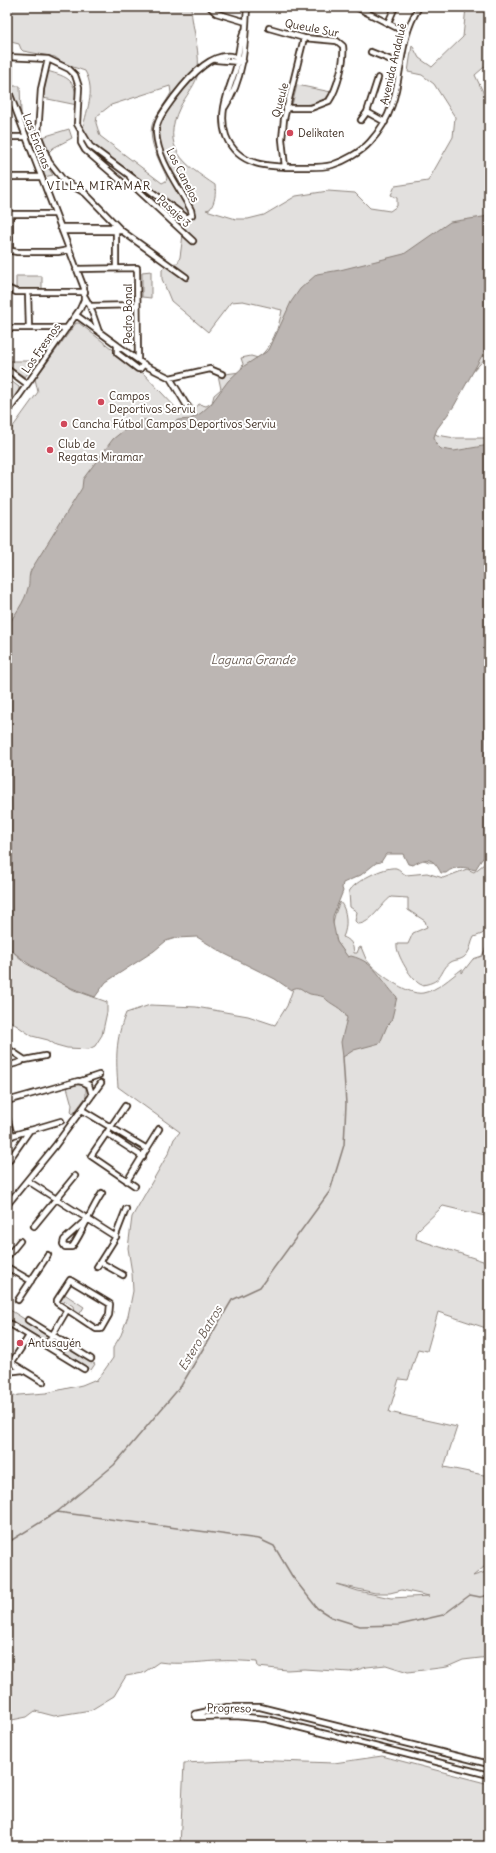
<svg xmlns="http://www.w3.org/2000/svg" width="496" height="1853" font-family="Delius,sans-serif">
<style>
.green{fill:#e2e0de;stroke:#8e857e;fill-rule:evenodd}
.water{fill:#bcb6b3;stroke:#887e77}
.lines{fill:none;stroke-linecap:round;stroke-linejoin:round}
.stream{stroke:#887e77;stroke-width:1.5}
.minor-casing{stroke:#3b2a1e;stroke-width:8}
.minor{stroke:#fff;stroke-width:4.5}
.poi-dot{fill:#d1495b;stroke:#fff;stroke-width:1.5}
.labels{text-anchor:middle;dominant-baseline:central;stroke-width:4;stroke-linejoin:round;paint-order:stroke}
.street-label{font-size:11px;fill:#3b2a1e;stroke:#fff}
.poi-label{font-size:11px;fill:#3b2a1e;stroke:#fff;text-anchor:start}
.neighbourhood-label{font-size:12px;letter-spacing:1px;fill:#3b2a1e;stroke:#fff}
.water-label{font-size:12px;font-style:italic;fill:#685b52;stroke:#fff}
</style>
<rect width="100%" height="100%" fill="#fff"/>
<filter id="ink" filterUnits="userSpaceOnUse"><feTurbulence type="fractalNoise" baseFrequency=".025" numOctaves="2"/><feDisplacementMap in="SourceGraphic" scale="8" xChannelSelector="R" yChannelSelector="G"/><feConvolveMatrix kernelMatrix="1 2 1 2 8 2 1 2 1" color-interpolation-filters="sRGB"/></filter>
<g filter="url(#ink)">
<path class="green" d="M7,7H191C192,30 202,54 197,77C194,87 185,97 180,107C160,148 184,164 215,185C216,194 215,202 210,209L206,210L236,219H248L264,215L296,196L328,191L355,193L370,208L390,211L397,206V198L391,195L395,186L428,181L453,137L455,117L434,84L422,75L408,72L412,45L419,58L432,67L463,37L466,7H489V63L475,75L484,94L489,92V354L459,387L429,429L437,435L455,438H489V849L441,863L429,862L403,852L384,850L342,880L325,926L346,956C344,951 340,947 337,942C329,929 334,915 340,902C347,909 348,927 343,937C351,940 353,944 354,953H357L359,948L361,947C363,951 364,955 366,959C374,971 408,996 423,993C438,990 450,978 462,969V973L473,959L482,956L486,948L489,950V985L484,992L489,1010V1217L443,1206L417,1231L416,1239L489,1263V1319L486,1328L438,1312L427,1351L418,1349L408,1380L399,1379L389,1412L457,1427L444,1467L489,1476V1567H484L473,1576L489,1571V1657L463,1660L447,1667L408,1672L386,1665L367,1667L350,1672L304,1669L287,1670L258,1667L257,1662C244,1661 230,1660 217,1661C198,1662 179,1665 159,1662L143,1673L126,1676L114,1696L91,1710L54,1716L35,1711L27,1717L7,1721V1398L19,1395L46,1393L82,1385L94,1380L96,1382L113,1358V1348L121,1335L128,1316L133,1291L132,1273L128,1248L132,1217L169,1152L174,1139L180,1132L118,1087C116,1059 115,1040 126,1013L150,1005L196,1007L248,1016L275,1025L287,1006L293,989L203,936L7,933V435L38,392L35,379L76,323H79L143,373L178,410L190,403L195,409L199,404L206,406L212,403L214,395L221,389L218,375L240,372L243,364L241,358L251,356L258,358C272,347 279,327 282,310L243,301L231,302L208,332L171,301L162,279V270L167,264L178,263L180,257L183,235L127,171L99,152L82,134C85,111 97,93 85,71L64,64L55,57L23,51L21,49L19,44L7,41ZM170,86L171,93C166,102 159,111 154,120C145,138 160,161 167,178L166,181L162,183L100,136L96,123L97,116L111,105ZM336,1584L375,1593H390L402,1590L429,1596L391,1598L358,1591Z
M7,66H13V86H20L21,113H19L7,82Z
M47,71C69,77 76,80 77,105L43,98Z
M297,85L331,92C323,105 306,105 292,105Z
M69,129L72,138L53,148L42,159L53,175L44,177L26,130H34L36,139Z
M151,271V298L142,297V272Z
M16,276H42V290H19L16,287Z
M7,361H37L25,377L7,365Z
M7,378L19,387V391L7,408Z
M489,860L488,929L482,934L474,937C471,942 471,949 467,954C462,961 456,959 451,962C439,970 445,982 422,985C413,983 395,953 397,944H408L413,933L427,927L425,921L408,910V898L391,897C381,904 371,924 358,924L355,921L357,912L350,907L349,892C353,882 385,866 396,868C400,869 402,873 406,875L427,873L443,878L467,869L474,872Z
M7,946L25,963L74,990L107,1002V1012L102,1035L95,1046L89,1049L67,1048L56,1045L48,1040L32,1036L7,1019Z
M81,1084L86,1088V1097L73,1114L71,1112L72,1105L67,1087Z
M63,1293L84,1307L79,1315L74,1311L73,1306L65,1301L63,1304L59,1301Z
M7,1308L95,1364L91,1370L7,1318Z
M382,1756L489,1784V1846H180L184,1763L248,1760L334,1763Z"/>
<path class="water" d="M489,216V343L454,406L437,429L434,437L436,444L441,449L454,451L489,445V855L482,859L475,870C465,867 455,865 446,873H441C433,858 428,856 413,865L408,864L403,854H386L381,862L376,863L361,875L343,883L342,888L343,891L333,916V923L337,942L348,957L351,956C376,962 380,980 397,997L391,1022L387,1026L380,1043L354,1050L343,1057L341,1042L347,1018C343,1007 330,1005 324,997C319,995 314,995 310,994C302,991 300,984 291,990L275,979L223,953L197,937L176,938L166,941L154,951L106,982L95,997C63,986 32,970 7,946V627C14,615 25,602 28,588C30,582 28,577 31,570L82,488L83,479L113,439L123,431L142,420H149L166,427L178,420L191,419L201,413L211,404L228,381L244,366L269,350L291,302L300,289L317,274L340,270L404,254L450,222Z"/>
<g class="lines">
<path class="stream" d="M57,1512L259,1539L274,1546L292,1576L317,1608L331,1617L360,1626L399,1625L443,1615L470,1595L480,1597L489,1595
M7,1543L57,1512L114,1465L181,1386L232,1300L260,1287L330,1191L344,1145L346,1104L343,1057"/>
<defs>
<path id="minor" d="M210,7L216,13L246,22
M356,7L407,33
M388,23L395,7
M269,28L304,38L337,41L343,46C345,61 337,89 329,101L311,108H286
M245,30C238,41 239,59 235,71C228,92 218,114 226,136C238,167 270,167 298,167C310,167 321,168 332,165C345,161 361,152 370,142C410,98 391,51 419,7
M371,52L401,64
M7,57L48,59L69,69L75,75L79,87L77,124L90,146L187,218L192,215L191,210C178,185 158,161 156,132C156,120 167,107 174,97C187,80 217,42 243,61
M48,59L41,89L38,134L49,162L64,181L85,193L122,231L186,277
M216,60L240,62
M7,87L84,288V300L80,309L7,413
M225,107C245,77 245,41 247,7
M367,112L385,122
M361,120L367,112L378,78
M81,132V143L85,150L122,182
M7,137H26
M285,167L282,139L284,119L304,38
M7,177H41
M130,177L138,190L193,241
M7,214H55
M10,214V250
M60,227H117
M62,231H122
M7,250L17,252H58L69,250
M116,268V231
M76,269L137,268L138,360
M7,288L16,292H85
M28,292L29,328
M85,297L90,306L99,332
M90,306L137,305
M76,315L146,366L170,378
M7,328H67
M117,345V353L138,369H140L144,364
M7,369L27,384
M187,406L170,378L210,369L222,374
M7,1048L25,1060L45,1056
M7,1066L21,1062L23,1059
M81,1081L99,1075
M7,1101L78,1081L83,1082L89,1085L92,1095
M125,1106L91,1156L135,1186
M82,1110L147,1149
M7,1117L12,1136
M106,1133L143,1157
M7,1137L61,1121
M7,1163L30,1130
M28,1181L116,1237
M127,1181L159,1129
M7,1205L55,1146L101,1083
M87,1219L64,1240L63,1244L65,1247H72C84,1230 90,1211 102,1193
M34,1226L75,1176
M7,1257L20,1241
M100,1262L123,1275
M7,1267L31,1281
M97,1267L114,1240L126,1209
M70,1280L110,1304L109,1315L101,1329H96L57,1303V1300Z
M18,1300L48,1255
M28,1320L91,1359
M7,1322L84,1369
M46,1346L67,1310
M7,1360L43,1382
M12,1362L29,1336
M7,1372L23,1370
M489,1764L260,1707H227L195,1714L196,1717L236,1716L266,1719L489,1775"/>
</defs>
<use href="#minor" class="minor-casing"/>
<use href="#minor" class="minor"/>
</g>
</g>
<g class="poi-dot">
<circle cx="290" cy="133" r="4"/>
<circle cx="101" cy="402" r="4"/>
<circle cx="64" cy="424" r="4"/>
<circle cx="50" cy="450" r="4"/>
<circle cx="20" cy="1343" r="4"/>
</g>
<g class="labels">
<g class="street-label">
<text transform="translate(312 28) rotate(11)">Queule Sur</text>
<text transform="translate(393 64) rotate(-77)">Avenida Andalué</text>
<text transform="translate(280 100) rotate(-75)">Queule</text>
<text transform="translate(37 141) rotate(69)">Las Encinas</text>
<text transform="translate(183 175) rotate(63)">Los Canelos</text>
<text transform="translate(174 211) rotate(43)">Pasaje 3</text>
<text transform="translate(128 314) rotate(-90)">Pedro Bonal</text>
<text transform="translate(41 348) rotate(-55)">Los Fresnos</text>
<text transform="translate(229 1708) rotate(1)">Progreso</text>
</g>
<g class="poi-label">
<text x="298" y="133">Delikaten</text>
<text x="109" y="396">Campos<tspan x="109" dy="13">Deportivos Serviu</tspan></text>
<text x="72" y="424">Cancha Fútbol Campos Deportivos Serviu</text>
<text x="58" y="444">Club de<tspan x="58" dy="13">Regatas Miramar</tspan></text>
<text x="28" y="1343">Antusayén</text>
</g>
<g class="neighbourhood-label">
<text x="99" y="185">VILLA MIRAMAR</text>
</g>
<g class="water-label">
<text x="253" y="659">Laguna Grande</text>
<text transform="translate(200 1338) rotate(-59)">Estero Batros</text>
</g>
</g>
<rect width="496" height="1853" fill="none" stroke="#fff" stroke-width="24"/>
<rect x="12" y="12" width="472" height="1829" fill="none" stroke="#3b2a1e" stroke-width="1.5" filter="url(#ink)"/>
</svg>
